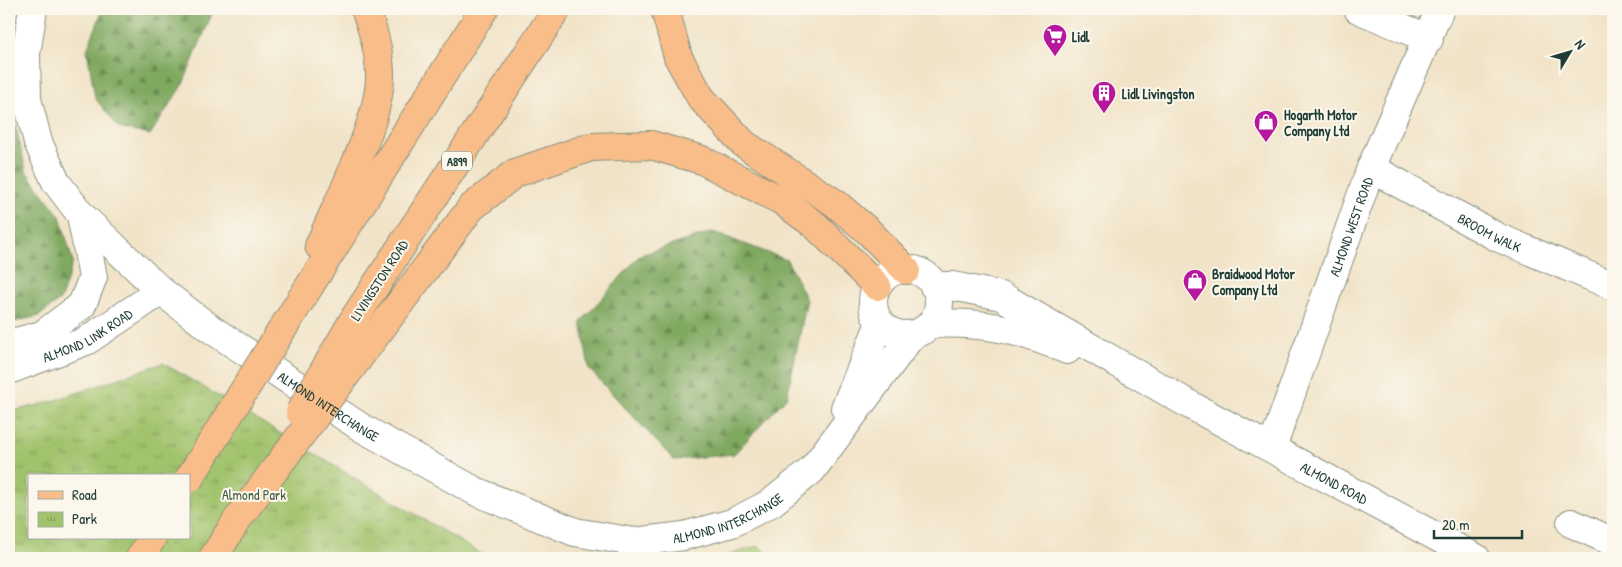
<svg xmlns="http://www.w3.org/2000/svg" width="1622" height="567" font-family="'Patrick Hand',sans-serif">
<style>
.forest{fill:url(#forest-firs);stroke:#50734a}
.park{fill:url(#park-tufts);stroke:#608050;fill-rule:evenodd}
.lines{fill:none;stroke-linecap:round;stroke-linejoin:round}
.minor-casing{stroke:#88907e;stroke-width:30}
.tertiary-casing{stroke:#88907e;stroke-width:30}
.primary-casing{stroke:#88907e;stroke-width:30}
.minor{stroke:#fff;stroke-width:28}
.tertiary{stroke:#fff;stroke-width:28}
.primary{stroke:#f8bd89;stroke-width:28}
.primary-bridge-casing{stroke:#88907e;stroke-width:30;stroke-linecap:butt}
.primary-bridge{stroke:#f8bd89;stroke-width:28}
.labels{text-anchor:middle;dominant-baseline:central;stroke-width:4;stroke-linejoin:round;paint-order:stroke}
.shield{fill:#fbf7ec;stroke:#61756b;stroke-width:1}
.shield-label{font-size:12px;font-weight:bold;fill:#1f3d34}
.poi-label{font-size:14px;font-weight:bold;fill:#1f3d34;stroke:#fbf7ec;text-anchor:start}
.street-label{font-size:14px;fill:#1f3d34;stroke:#fbf7ec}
.park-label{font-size:14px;fill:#405e42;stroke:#fbf7ec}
</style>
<defs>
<pattern id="forest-firs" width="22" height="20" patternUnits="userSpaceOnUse" patternTransform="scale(1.25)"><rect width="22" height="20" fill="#80a960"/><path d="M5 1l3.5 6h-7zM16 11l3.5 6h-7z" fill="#688b50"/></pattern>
<pattern id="park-tufts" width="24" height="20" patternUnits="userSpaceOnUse" patternTransform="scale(1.25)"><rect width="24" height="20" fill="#a1c36c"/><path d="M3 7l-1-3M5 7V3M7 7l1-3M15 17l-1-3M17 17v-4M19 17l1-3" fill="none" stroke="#83a05a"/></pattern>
</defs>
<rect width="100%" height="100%" fill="#fbf7ec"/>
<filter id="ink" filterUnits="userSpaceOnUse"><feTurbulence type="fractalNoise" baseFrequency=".02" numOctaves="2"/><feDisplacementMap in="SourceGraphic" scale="10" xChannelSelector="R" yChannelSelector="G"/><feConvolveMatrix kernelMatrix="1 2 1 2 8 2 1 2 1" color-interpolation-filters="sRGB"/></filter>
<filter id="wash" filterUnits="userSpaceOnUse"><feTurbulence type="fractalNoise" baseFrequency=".0096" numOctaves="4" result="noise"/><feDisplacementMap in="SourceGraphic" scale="20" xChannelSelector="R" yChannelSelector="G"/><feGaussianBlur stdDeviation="1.12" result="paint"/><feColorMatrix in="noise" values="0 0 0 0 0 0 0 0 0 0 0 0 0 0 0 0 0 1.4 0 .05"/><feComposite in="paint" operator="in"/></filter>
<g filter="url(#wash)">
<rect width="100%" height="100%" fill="#f1e3c7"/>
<path class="forest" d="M103,9H214L183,84L150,135L119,128L95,98L87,50Z
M9,97L26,171L60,216L73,262L61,299L39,316L9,323Z
M713,232L787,260L807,300L787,397L734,454L674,460L589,369L581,322L640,255Z"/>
<path class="park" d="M163,363L488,558H9V412L50,402ZM29,476H189V538H29Z
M758,546L774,558H719Z"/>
</g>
<g filter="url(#ink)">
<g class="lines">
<defs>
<g id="minor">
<path d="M1358,9L1429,39"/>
<path id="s1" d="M1371,168L1497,237L1613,286"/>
<path id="s2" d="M1272,448L1371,168L1440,9"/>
<path d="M1571,523L1613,542"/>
</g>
<g id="tertiary">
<path id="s3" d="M33,9L26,54L27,99L38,142L56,182L81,215L161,291L211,329L362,428L475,491L575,532L634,542L684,536L732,523L771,503L812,470L912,335"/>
<circle cx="906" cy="302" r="33"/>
<path id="s4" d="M934,286H953L1001,296L1192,406L1476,558"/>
<path d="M931,324C982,321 1021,330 1067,350"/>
<path d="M9,344L42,335L82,305L93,277L81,215"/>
<path id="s5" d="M9,370L86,341L161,291"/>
<path d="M845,408L880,323"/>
</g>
<path id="primary" d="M665,9L678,57L701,98L744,144L835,203L868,231L906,270
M319,246C338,201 382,119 380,72C379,50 373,29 365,9
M357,314L557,9
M382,327L471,208L515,173L591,147L651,145L702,160L782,201L815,225L877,286
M273,344L484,9
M140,558L152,538
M213,558L237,520"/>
</defs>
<use href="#minor" class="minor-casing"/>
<use href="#tertiary" class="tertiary-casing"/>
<use href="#primary" class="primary-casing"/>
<use href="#minor" class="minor"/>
<use href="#tertiary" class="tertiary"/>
<use href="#primary" class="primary"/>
<defs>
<path id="primary-bridge" d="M300,412L357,314
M189,479L273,344
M237,520L382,327"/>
</defs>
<use href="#primary-bridge" class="primary-bridge-casing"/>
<use href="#primary-bridge" class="primary-bridge"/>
</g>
</g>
<defs>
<symbol id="supermarket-pin" viewBox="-11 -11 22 30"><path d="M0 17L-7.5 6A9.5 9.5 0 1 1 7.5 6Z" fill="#b5179e" stroke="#fbf7ec"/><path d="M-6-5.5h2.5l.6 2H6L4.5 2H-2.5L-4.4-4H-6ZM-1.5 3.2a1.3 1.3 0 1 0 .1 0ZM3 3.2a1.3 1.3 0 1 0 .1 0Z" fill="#fff"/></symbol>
<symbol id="building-pin" viewBox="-11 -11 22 30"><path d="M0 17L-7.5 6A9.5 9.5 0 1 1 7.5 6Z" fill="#b5179e" stroke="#fbf7ec"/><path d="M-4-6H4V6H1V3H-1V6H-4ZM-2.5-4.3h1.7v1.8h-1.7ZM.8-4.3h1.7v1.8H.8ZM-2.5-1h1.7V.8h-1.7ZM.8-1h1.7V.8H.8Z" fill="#fff"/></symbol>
<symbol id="shop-pin" viewBox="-11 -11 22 30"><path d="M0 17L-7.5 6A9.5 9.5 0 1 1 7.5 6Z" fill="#b5179e" stroke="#fbf7ec"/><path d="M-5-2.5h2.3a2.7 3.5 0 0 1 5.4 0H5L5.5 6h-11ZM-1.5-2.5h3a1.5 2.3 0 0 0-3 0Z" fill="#fff"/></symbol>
</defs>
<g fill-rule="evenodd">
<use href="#supermarket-pin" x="1041" y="22" width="28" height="38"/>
<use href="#building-pin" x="1090" y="79" width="28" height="38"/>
<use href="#shop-pin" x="1252" y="108" width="28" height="38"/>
<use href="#shop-pin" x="1181" y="267" width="28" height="38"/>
</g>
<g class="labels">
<rect class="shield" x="442" y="151.5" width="30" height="19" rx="4"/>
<g class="shield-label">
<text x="457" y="161">A899</text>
</g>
<g class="poi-label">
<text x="1072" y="36">Lidl</text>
<text x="1122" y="93">Lidl Livingston</text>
<text x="1284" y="114">Hogarth Motor<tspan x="1284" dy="16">Company Ltd</tspan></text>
<text x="1212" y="273">Braidwood Motor<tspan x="1212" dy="16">Company Ltd</tspan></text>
</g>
<g class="street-label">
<text stroke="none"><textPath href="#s2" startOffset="235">ALMOND WEST ROAD</textPath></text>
<text stroke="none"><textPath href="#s1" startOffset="135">BROOM WALK</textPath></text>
<text transform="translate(379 280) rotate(-57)">LIVINGSTON ROAD</text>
<text stroke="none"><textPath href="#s5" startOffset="86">ALMOND LINK ROAD</textPath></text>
<text stroke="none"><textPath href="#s3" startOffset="534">ALMOND INTERCHANGE</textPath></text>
<text stroke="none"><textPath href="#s4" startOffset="450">ALMOND ROAD</textPath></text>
<text stroke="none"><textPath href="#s3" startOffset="969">ALMOND INTERCHANGE</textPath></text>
</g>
<g class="park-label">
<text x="254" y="494">Almond Park</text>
</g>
</g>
<rect width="1622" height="567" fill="none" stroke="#fbf7ec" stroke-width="30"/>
<rect x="28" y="474" width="162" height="65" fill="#fbf7ec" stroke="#a3ada2"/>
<rect x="38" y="491" width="25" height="8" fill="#f8bd89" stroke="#a3ada2"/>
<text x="72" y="500" font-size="15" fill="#1f3d34">Road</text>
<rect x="38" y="512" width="25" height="15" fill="url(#park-tufts)" stroke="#a3ada2"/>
<text x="72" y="524" font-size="15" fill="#1f3d34">Park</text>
<g transform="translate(1570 52) rotate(52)" stroke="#fbf7ec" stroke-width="4" paint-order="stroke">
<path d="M0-4L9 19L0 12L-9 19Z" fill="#1f3d34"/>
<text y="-8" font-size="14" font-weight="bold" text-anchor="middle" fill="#1f3d34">N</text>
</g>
<path d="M1434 530v8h88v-8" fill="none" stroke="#1f3d34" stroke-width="2.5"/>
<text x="1442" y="530" font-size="15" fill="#1f3d34" stroke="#fbf7ec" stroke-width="4" paint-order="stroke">20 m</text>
</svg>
